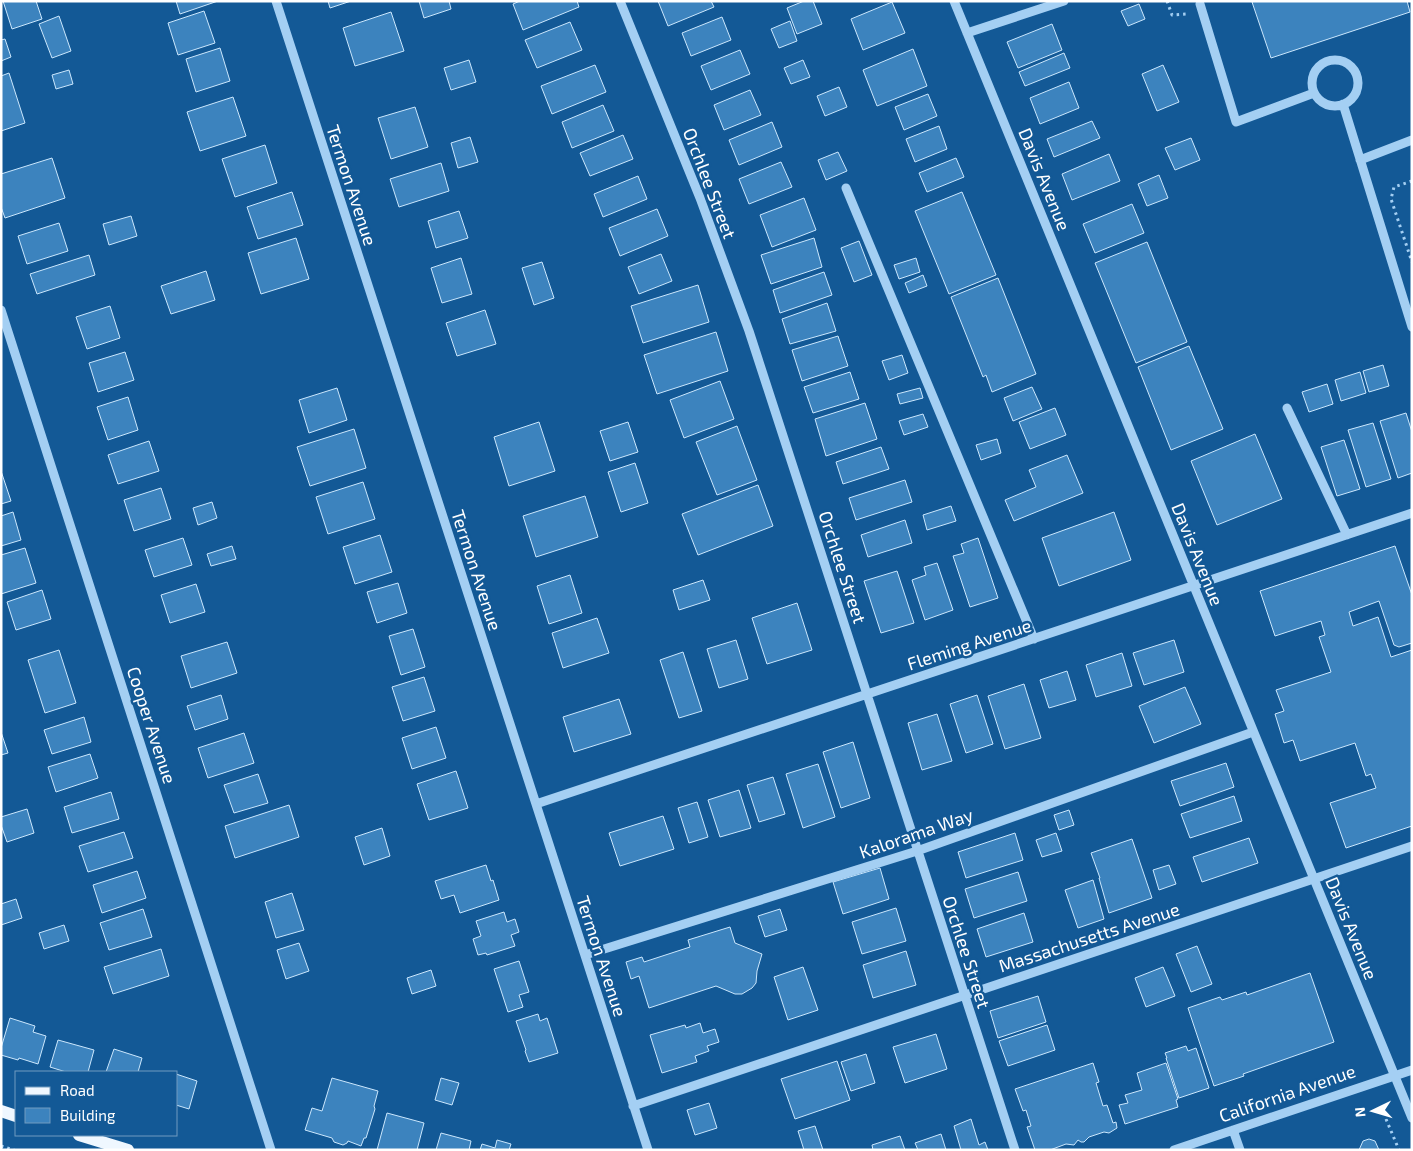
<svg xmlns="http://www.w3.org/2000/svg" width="1413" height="1151" font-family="'Exo 2',sans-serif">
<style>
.building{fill:#3c83be;stroke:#cbe7fd}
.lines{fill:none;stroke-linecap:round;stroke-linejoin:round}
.path{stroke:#a4cff3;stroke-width:3;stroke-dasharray:2.5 4;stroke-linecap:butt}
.minor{stroke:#a4cff3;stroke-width:9}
.major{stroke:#eff7ff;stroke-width:12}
.labels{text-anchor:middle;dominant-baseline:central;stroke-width:5;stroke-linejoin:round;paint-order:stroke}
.street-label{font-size:18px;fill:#fff;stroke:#135996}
</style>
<rect width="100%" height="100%" fill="#135996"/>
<path class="building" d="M3,1H36L42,19L12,29Z
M176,1H218L180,14Z
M328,1H351L330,8Z
M419,1H449L451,9L424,18Z
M520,1H577L579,7L523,30L513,4Z
M658,1H711L714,7L668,26Z
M804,1H813L822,24L797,34L787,8Z
M1255,1H1407L1410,12L1271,58L1252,2Z
M892,2L905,33L863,50L851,19Z
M1139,4L1145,19L1128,26L1121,11Z
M204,11L215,43L178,55L168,23Z
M391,12L404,51L355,66L343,28Z
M59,16L71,51L52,58L39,24Z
M722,17L731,40L691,56L682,33Z
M790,21L797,41L779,48L771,29Z
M570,22L582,50L537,68L525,40Z
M1052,24L1062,50L1018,68L1007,42Z
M5,39L11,57L1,61V40Z
M220,48L230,81L196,92L186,59Z
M913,49L927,86L877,106L863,70Z
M740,50L750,74L711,90L701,66Z
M1064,53L1070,68L1025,86L1019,72Z
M469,60L476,82L451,90L444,68Z
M803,60L810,77L791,84L784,68Z
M595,65L606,92L552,114L541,86Z
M1163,65L1179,102L1157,111L1142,74Z
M69,70L73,84L56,89L52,75Z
M9,73L25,123L1,131V76Z
M1069,82L1079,108L1040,124L1030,98Z
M839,87L847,107L825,116L817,96Z
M750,90L761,115L724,130L714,105Z
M928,94L937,116L904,130L895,107Z
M233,97L246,136L200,151L187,112Z
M603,105L614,131L572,148L562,122Z
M415,107L428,147L391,159L378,118Z
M1092,121L1100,138L1054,157L1047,139Z
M772,122L782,147L739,165L729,140Z
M939,126L947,149L915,162L906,139Z
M623,135L633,159L590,176L580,153Z
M470,137L478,162L458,168L451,143Z
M1191,138L1200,160L1175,170L1165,148Z
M265,145L277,183L235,197L222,159Z
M838,152L847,171L826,180L818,160Z
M1109,154L1120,181L1072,200L1062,174Z
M52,158L65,198L5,218L1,207V174Z
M956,158L964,177L927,192L919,173Z
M781,162L792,187L749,204L739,179Z
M441,163L449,191L399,207L390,179Z
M1159,175L1168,198L1147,206L1138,184Z
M638,176L647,199L603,217L594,194Z
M292,192L303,225L258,239L247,207Z
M962,192L996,275L949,294L915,211Z
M804,198L816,230L772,247L760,215Z
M1132,204L1144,233L1095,253L1083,224Z
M657,209L668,236L620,256L609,228Z
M459,211L468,238L436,248L428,221Z
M131,216L137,236L109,245L103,224Z
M59,223L68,251L27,264L18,236Z
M296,238L309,279L261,294L248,253Z
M814,238L822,267L771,284L761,255Z
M859,241L872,275L854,282L841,248Z
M1147,242L1187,342L1136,363L1095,263Z
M661,254L672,281L639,294L628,267Z
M89,255L95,275L37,294L30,274Z
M461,258L472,294L442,303L431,268Z
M916,258L920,272L899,279L894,265Z
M542,262L554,298L534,305L522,268Z
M206,271L215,300L171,314L161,286Z
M824,272L832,295L780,313L773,290Z
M923,275L927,286L909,293L905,283Z
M998,278L1036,374L992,392L986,375L983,377L951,297Z
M698,285L709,322L643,343L631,306Z
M827,303L836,331L790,344L782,319Z
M110,306L120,338L87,349L76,317Z
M485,310L496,344L457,356L446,323Z
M716,332L728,371L657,394L644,355Z
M838,336L848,366L802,381L792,350Z
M1189,346L1223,429L1171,450L1138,367Z
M125,352L134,380L98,392L89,363Z
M902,355L908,373L889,380L882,361Z
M1383,365L1389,386L1369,392L1363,371Z
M850,372L859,399L813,413L804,387Z
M1360,372L1366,393L1341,401L1335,380Z
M720,381L734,419L684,438L670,400Z
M1327,384L1333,404L1309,412L1302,392Z
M1032,387L1042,409L1013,421L1004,398Z
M337,388L347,420L309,433L299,400Z
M920,388L923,398L900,404L897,394Z
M128,397L138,430L108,440L97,407Z
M865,403L877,439L826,456L815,419Z
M1055,408L1066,435L1030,449L1019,422Z
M1406,413L1412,432V473L1398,478L1380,421Z
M923,414L928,427L904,435L899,421Z
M539,422L555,471L509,486L494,437Z
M628,422L638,452L610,461L600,431Z
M1373,423L1391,479L1366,487L1348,430Z
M737,426L757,480L717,495L696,442Z
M354,429L366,468L310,486L297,447Z
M1255,434L1282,499L1217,525L1191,461Z
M997,439L1001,453L981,460L976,445Z
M1344,440L1360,489L1337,496L1321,447Z
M149,441L159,471L118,484L108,455Z
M881,447L889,469L843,484L836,462Z
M1067,455L1083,493L1014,521L1005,500L1036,487L1029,470Z
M635,463L648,503L621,512L608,472Z
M1,471L11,501L1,504Z
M905,480L912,502L856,520L849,498Z
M363,482L375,519L328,534L316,497Z
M758,485L773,526L698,555L682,514Z
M161,488L171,519L134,531L124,500Z
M585,496L598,537L536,557L523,516Z
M212,502L217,518L198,525L193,508Z
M951,506L956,521L927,530L923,515Z
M13,512L21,540L1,546V516Z
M1114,512L1131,560L1059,586L1042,538Z
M905,520L912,543L868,557L861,535Z
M380,535L392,572L355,584L343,547Z
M183,538L192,565L154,577L145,550Z
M978,538L998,598L970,607L953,556L964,553L961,544Z
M232,546L236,559L211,566L207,554Z
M1395,546L1412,595V643L1399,647L1394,645L1379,601L1349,612L1353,626L1378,617L1391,657L1412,650V826L1346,848L1330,803L1376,788L1371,774L1366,776L1355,743L1300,761L1293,740L1284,743L1275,714L1284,711L1276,690L1331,672L1319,637L1325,635L1321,621L1275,636L1260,591Z
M25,548L36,583L1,594V555Z
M937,563L953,610L925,620L912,580L926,575L924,567Z
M897,571L914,623L881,633L864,581Z
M570,575L582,613L549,624L537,586Z
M703,580L710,600L679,610L673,590Z
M398,583L407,613L377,623L367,592Z
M196,584L205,612L170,623L161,595Z
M42,590L51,619L16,630L7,602Z
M797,603L812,650L767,664L752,618Z
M597,618L609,653L563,668L552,633Z
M413,629L425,667L401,675L389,636Z
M736,640L748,679L719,688L707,649Z
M1174,640L1184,672L1144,685L1133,653Z
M227,642L237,673L191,688L181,656Z
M59,650L76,703L45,713L28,660Z
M683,652L702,711L679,718L660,660Z
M1122,653L1132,686L1096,697L1086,665Z
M1067,671L1076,700L1049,708L1040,680Z
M424,677L435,711L403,721L392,687Z
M1024,684L1041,738L1005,749L988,696Z
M1185,687L1201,724L1154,743L1139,706Z
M221,695L228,719L195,730L187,706Z
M977,695L993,744L966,753L950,704Z
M619,699L631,734L574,752L563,717Z
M937,714L952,761L922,770L908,723Z
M84,717L91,742L52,754L44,730Z
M436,727L446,758L412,769L402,738Z
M1,732L8,753L1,755Z
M244,733L254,763L208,778L198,748Z
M853,742L870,798L841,808L823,752Z
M90,754L98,778L56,792L48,767Z
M1226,763L1234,787L1180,806L1171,781Z
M818,764L835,817L803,828L786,774Z
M456,771L468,808L429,820L417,784Z
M258,774L268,803L234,813L224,785Z
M773,777L785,814L759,822L747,785Z
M739,790L751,828L720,837L708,800Z
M111,792L119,819L72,833L64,807Z
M1234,796L1242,821L1190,838L1181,814Z
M697,802L708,837L689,843L678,808Z
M289,805L299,837L235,858L225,826Z
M27,809L34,833L7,842L1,825V817Z
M1069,810L1074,825L1059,830L1054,815Z
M663,816L674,849L620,866L609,833Z
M382,828L390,856L364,865L355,837Z
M124,832L133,858L88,872L79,846Z
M1015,833L1023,860L966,878L958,852Z
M1056,833L1062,851L1042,857L1036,840Z
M1249,838L1258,863L1202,882L1193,857Z
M1132,839L1152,898L1109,913L1099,878H1100L1091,853Z
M486,865L491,881L493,880L499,900L460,913L454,895L441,899L435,881Z
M1169,865L1176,884L1159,890L1153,870Z
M880,868L889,899L843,914L833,882Z
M137,871L146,898L102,913L93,885Z
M1018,872L1027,901L974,918L965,889Z
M1093,880L1104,919L1078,928L1065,890Z
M292,893L304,930L276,938L265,902Z
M16,899L22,918L1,925V904Z
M896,908L906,941L862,954L852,922Z
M143,909L152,937L109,950L100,923Z
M780,909L787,930L765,937L758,916Z
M504,912L507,922L515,919L519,932L511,935L515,946L487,955L486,953L478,955L473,939L481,936L476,921Z
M1024,913L1033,942L986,957L977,929Z
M64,925L69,941L44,949L39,933Z
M730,927L735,943L762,954L757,971L756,983L752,988L742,994H735L716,986L649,1008L639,976L631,979L626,962L642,957L644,962L690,947L688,940Z
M299,943L309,971L286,979L277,950Z
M1197,946L1212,984L1191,992L1176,954Z
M161,949L169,976L113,994L104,967Z
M906,951L916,985L873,998L863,965Z
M519,961L529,992L519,995L523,1007L508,1012L494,969Z
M803,967L818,1010L788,1020L774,977Z
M1163,967L1175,996L1146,1007L1135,978Z
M431,970L436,986L412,994L407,978Z
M1310,973L1334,1042L1243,1074L1244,1076L1214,1086L1188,1008L1220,997L1222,1000L1246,992L1247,995Z
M1038,996L1046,1022L998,1038L990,1011Z
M538,1014L540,1021L547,1018L558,1053L529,1062L525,1051L526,1050L516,1021Z
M10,1018L35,1026L33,1032L46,1036L38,1064L19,1058L18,1060L1,1055V1048Z
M700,1023L703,1033L715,1029L719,1042L707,1046L709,1051L695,1056L697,1062L662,1073L650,1035L685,1025L686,1028Z
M1047,1025L1055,1050L1008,1066L999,1041Z
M936,1034L947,1069L905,1083L893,1047Z
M58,1040L94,1050L88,1072H66L50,1067Z
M1186,1046L1188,1051L1196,1048L1209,1088L1179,1098L1166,1058H1167L1165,1053Z
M114,1049L142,1058L138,1072H106Z
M866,1054L875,1083L851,1091L841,1062Z
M837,1061L850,1100L795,1119L781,1079Z
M1093,1063L1099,1082L1096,1083L1103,1106L1107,1105L1113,1123L1116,1122L1117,1128L1109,1133L1104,1132L1089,1137L1084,1142H1081L1078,1140L1074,1145L1066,1144L1050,1150H1035L1027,1127L1031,1126L1026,1110L1023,1111L1015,1089Z
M1166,1063L1178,1099L1176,1100L1178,1107L1125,1124L1119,1105L1128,1103L1125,1095L1142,1090L1137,1073Z
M176,1074L197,1081L189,1109L176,1105Z
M332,1078L378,1091L374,1106L375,1109L366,1138H364L361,1146L348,1141L347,1143L343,1145L334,1142L332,1138L305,1130L312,1108L322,1111Z
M441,1078L459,1083L452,1105L435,1100Z
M709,1103L717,1128L695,1135L687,1110Z
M387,1113L424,1123L417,1150H377Z
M971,1119L979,1145L985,1142L988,1150H961L954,1126Z
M815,1126L823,1150H804L798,1131Z
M441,1133L471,1141L469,1150H436Z
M941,1134L946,1150H918L915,1143Z
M900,1136L905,1150H873L872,1145Z
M1369,1139L1375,1141L1379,1150H1359L1363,1141Z
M497,1140L511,1144L509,1150H480L482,1144L495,1148Z"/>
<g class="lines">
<path class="path" d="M1167,1L1172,15L1187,14
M1412,181L1394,187L1391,199L1412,262
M1386,1119L1399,1150
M1,1146L14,1150"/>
<path class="minor" d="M276,1L648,1150
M620,1L700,198L749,331L1015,1150
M954,1L1412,1118
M1200,4L1236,122L1314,93
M967,33L1064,1
M1312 83a23 23 0 1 1 46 0a23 23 0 1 1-46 0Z
M1343,104L1412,327
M1360,160L1412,140
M846,188L1034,639
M1,310L271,1150
M1287,408L1347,535
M536,804L1412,513
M585,955L917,851L1253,732
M633,1106L1412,846
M1233,1130L1240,1150
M1174,1150L1412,1070"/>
<path class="major" d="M1,1111L16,1116
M79,1135L128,1150"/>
</g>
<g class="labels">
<g class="street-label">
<text transform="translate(1045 179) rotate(68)">Davis Avenue</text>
<text transform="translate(710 183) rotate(69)">Orchlee Street</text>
<text transform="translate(352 185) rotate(72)">Termon Avenue</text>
<text transform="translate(1198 554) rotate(68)">Davis Avenue</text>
<text transform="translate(843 567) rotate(72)">Orchlee Street</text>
<text transform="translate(477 570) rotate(72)">Termon Avenue</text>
<text transform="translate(969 644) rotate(-18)">Fleming Avenue</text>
<text transform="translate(152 725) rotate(72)">Cooper Avenue</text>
<text transform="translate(916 833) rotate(-19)">Kalorama Way</text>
<text transform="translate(1352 928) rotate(68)">Davis Avenue</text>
<text transform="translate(1089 937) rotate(-18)">Massachusetts Avenue</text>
<text transform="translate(967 952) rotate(72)">Orchlee Street</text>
<text transform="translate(602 956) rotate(72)">Termon Avenue</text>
<text transform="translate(1287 1093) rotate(-19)">California Avenue</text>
</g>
</g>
<rect width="1413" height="1151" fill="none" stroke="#ffffff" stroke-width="5"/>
<rect x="15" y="1071" width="162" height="65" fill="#135996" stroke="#719bc0"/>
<rect x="25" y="1087" width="25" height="8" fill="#eff7ff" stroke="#719bc0"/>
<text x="60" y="1096" font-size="15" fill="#ffffff">Road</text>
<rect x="25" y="1108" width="25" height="15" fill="#3c83be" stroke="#719bc0"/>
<text x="60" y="1121" font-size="15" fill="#ffffff">Building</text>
<g transform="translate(1373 1111) rotate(265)" stroke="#135996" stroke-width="4" paint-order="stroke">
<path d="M0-4L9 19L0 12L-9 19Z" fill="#ffffff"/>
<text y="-8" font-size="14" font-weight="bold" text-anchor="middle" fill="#ffffff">N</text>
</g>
</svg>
